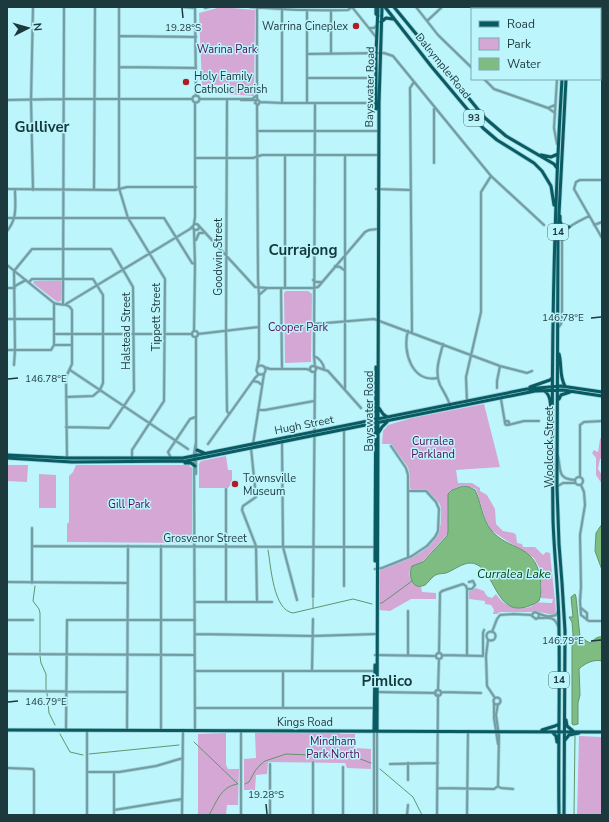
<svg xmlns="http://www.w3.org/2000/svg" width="609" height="822" font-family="'Nunito Sans',sans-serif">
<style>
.green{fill:#d4a7d5}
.water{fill:#7fbc82;stroke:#61956d}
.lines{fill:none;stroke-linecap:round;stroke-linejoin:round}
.stream{stroke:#61956d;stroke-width:1}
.minor-casing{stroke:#9dcfd6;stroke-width:3.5}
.major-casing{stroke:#9dcfd6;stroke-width:4.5}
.minor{stroke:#739da3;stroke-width:2}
.major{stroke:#095b63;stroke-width:3}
.ticks{fill:none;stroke:#1c393d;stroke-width:1.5}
.poi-dot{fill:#af1d23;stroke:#bdf5fc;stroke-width:1.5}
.labels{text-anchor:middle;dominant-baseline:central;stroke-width:3;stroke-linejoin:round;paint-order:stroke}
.shield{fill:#bdf5fc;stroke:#4c7176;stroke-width:1}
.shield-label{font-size:10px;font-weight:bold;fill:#1c393d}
.poi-label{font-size:11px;fill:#1c393d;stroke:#bdf5fc;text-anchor:start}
.park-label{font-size:11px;fill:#540e58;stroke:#bdf5fc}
.street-label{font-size:11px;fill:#1c393d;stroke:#bdf5fc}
.water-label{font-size:12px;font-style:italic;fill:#00450e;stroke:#bdf5fc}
.district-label{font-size:15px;font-weight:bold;fill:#13393d;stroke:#bdf5fc}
.ticks-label{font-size:10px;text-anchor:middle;fill:#1c393d;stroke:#bdf5fc;stroke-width:3;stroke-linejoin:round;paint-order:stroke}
</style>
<rect width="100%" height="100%" fill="#bdf5fc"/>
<path class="green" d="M221,7L255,10L254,96L226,94L224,85H202L199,13Z
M60,280L62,282V299L59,302L56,301L33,283L34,281Z
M286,291H308L312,294L311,362L285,363L284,293Z
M484,404L500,467L456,470L458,483H472L480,488V491L487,495L495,509L496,524L503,531L514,533L516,535L517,543L522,544L523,547H535L543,555L546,552L550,553L556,611L555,614C546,615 539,610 531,612H500L497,614H493L494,610L491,605L485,604V601L469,599V591L476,588L484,591C486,595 487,597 492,598L496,594C503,606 517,611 530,607C534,605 532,605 536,603C540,602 547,603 552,603L553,599L540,598L542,588L539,567L534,558L501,537L491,530L486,521L476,489L463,485L451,490L448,494V532L446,536L422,562L412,566C408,573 409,577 413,584L421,587L422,592L436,593V599H411L390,611L379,610V572L380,570C406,560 441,551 441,518C441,513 442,507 439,503C436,498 430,494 426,490H412L410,488V476L408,467L391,444H382L383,431L388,425L412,418Z
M602,436V458L600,459L598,469L602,475V484L596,475V458L592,453L594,450L598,452L600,439Z
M226,456L228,470H232V483L228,488H199V464L201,461Z
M7,465H28L27,482L7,481Z
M76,465H189L192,468V543L67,542V524L69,522V476L73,472Z
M39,474L56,475V508H39Z
M336,732L341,734H355V748L371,749V769L347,768L345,763L268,762L267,774L256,775L255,790H244V759L256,758L255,733Z
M226,733V765L228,769H239L238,805H227L226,815H196L198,813V734Z
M579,736L602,737V815H577Z"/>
<path class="water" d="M463,486L469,487L475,490C481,502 482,519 491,530C508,551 534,543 540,577C541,585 542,592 539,601C493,629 498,565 471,563C462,563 454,570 446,573C442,574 438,573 434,576C431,578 428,583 425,585C412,591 408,576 412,566L423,562L447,536L448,532V494L452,490Z
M602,524V570L595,551L596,533Z
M575,594L576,597L580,637L590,643C594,640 597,636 602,637V661C594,659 585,663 579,669L580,695L578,703V724L574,725L572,724V648L573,634L572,622L569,617H573L571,597Z"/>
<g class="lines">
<path class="stream" d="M268,550C271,566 273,610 293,613L353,599L372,604
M35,586L33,601L39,609L40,613V653
M313,597V608
M380,603H382L412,581
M40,656L41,663L46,674V690
M47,693L49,713L55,725
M60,734L70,752L83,755
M194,742L238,784
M89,754L179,745
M380,769L413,797L422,815
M245,784L249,782L255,771L260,765L265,761L286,754L355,757L371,763
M209,815C217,802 220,787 237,784
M574,815L575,736"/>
<defs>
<path id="minor" d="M119,7V188L128,218L165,279L164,401L132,450V462
M183,7L195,8
M195,7L196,96
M250,7C283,10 315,11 348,10L352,7
M352,7L376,37
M416,7L438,35L472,68
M576,7V9
M205,8L209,7
M257,8V99
M559,9V7
M307,10V103
M331,10V54
M427,21L442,7
M369,28H374L377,25
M120,36L196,37
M600,53H602
M307,54L384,53L393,56L491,176L544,225
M119,67L196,68
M307,78H376
M484,79L494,89L548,108L555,113
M557,79L554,128L557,144
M192.5 99a3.5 3.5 0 1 1 7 0a3.5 3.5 0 1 1-7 0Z
M199,99H252L257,95
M7,100L64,99H192
M227,100L226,332L227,411L229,414
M241,100H255
M260,102L258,105L255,103L257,99L260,102L282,103H376
M282,103V10
M315,103L314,356L315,367
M257,105L258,279L259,296V359L257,368
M548,108L555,105
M257,131H378
M285,155V288
M345,156V390
M196,158H253L262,155H378
M434,163V109
M602,180H580L576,182L574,189L602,238
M7,189L115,190L127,187H196
M376,189L411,190
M33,190L31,100L33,7
M94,190L95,7
M7,218H164L192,263L195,264
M193 227a3 3 0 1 1 6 0a3 3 0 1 1-6 0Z
M194,224L195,217V103
M594,225L602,222
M199,226L255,287L267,288H313L318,287L365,232L369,230L378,229
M194,230L195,264L194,331
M7,231C18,218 15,205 15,190
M196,240L199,233H203
M7,265L54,303C61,306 68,302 72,310V364L66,377L67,458
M335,266L340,267L344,270
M313,280L316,282H322
M29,282L32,279H93L103,295V383L100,390L93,396L66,397
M15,286L26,280
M7,288H15
M281,288L282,369
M259,295L266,289
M54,303V345
M66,304L190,229L193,226
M63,305L64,7
M7,319H53
M314,324L374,319L500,366L527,373L532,371
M558,328L561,324L562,319V236C566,226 580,221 589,216
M192 334a3 3 0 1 1 6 0a3 3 0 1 1-6 0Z
M408,331C402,351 412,383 437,378
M412,333L410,88L414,82
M54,334H192
M198,334L259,327
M196,337V474
M443,344C440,357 434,371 440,385C444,392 449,400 451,408
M7,350H51L54,345H72
M314,356C319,358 323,363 324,368
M14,365L15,350L14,271L32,249H111L133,287L134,391L109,428L66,427
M256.5 370a4.5 4.5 0 1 1 9 0a4.5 4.5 0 1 1-9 0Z
M310 369a3 3 0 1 1 6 0a3 3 0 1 1-6 0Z
M264,367L270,369H306L310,370
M316,367L328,371L361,408
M70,370L188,449
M253,381L258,382L262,385
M497,388V381L500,366
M501,399L505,423
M467,402L466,377L481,312V192L491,176
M258,410H265L314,401
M505 423a2 2 0 1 1 4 0a2 2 0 1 1-4 0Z
M508,425L524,421H539
M344,430V586
M282,442L283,547L297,600
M208,444L255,378L259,374
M253,444L264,374
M391,446L406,468L408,475V557
M251,448L256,497L243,506L242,510L256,546L257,602
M558,456C561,470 557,479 575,480
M171,458L168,452L190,419L195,417
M575 481a4 4 0 1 1 8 0a4 4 0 1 1-8 0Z
M580,477V425L584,422L602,421
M581,485L584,492L585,505L580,535L581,587L580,601L581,615L589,621H602
M558,486L563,483H575
M32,546L375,547
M375,569L382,568L412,556L427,546L435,537L438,531L439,509L436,502L426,491H408
M7,582L128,583
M32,583V528
M467,589H472L475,585L473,581L469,582
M313,597L315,372
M195,602H272
M226,602V489
M581,608L587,613V620
M408,611V655
M539,615L538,618L536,619L532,616L533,613L535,612C542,615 548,618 556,615L558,611
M539,618C549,618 554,616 558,626
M7,620H33
M486.5 636a4.5 4.5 0 1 1 9 0a4.5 4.5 0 1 1-9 0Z
M492,632L497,619L500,615L513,614L532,615
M195,634L312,636L377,634
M488,640L486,656L487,686L495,698
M439,653L440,593L442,591L463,584L466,586L467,589V656
M436 656a3 3 0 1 1 6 0a3 3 0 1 1-6 0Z
M7,654L195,655
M375,655L436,656
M442,655L483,656V633L484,630
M195,671H376
M283,671V708
M312,671L313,619
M438,690L439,659
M435 693a3 3 0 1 1 6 0a3 3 0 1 1-6 0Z
M7,691L127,692
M377,692L436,693
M441,692L481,693
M493.5 701a3.5 3.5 0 1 1 7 0a3.5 3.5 0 1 1-7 0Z
M494,703V718L498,744
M195,708H374
M66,730L67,620H195
M127,730L128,546
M161,730V546
M195,730L194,454L196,442
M374,731V815
M408,763V780
M390,764L438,763
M343,767V815
M7,768L33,769L34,771V815
M87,772H119L156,766L183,758
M498,786L499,736L496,715L498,704
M438,788L494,789L498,786L501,788L513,789
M114,810L182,799
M87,815V731
M114,815V772
M182,815L183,730
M241,815V731
M270,815V764
M313,815V762
M377,815V731
M407,815L408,805
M437,815L438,695
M467,815L468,731"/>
<path id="major" d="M376,7V14L378,16
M385,7L431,66L483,128L497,140L534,163L542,171L551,186L554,205
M394,7L485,118L506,136L554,164L557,168
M569,7V9
M565,9V7
M381,22L386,18L393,19
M376,109V54L378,7
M541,155L551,157L558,154
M560,216V221L562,226L569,227
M559,354C562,365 559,376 565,386
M530,387L550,380L552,378
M544,391C553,395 550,412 551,421
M559,399L561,395L570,392
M379,408L383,414L387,417
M366,425L371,427L374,433
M379,432L382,427L387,422
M197,450L204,453
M7,455L67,458H183L527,389L561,386L602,392
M7,458L72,462L186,461L535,391L563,390L602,396
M185,463H191L195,466
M375,561L376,367
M566,720L567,726L573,731
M7,730L602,732
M542,730L555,726L559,724
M374,731L375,665
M377,731L379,103L382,7
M552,732L556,736L557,742
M565,740L569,735L579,733
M559,815C558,753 560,692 559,630C559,593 554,556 553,519C551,372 553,226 562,79
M564,815L565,631L562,583L559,544L557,487L558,233L566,79"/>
</defs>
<use href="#minor" class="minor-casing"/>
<use href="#major" class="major-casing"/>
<use href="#minor" class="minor"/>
<use href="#major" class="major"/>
</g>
<path class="ticks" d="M182,8L183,18M591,318L601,317M8,379L18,378M591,641L601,640M8,702L18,701M266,804L267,814"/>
<g class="poi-dot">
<circle cx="356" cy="26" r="4"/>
<circle cx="186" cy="82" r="4"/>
<circle cx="235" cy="484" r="4"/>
</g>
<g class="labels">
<g class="shield">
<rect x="464" y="110" width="20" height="16" rx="3"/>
<rect x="548" y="224" width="20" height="16" rx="3"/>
<rect x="549" y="672" width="20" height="16" rx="3"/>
</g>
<g class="shield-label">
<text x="474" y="118">93</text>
<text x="558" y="232">14</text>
<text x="559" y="680">14</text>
</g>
<g class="poi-label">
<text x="348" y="26" text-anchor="end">Warrina Cineplex</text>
<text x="194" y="76">Holy Family<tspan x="194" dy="13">Catholic Parish</tspan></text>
<text x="243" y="478">Townsville<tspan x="243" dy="13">Museum</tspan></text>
</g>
<g class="park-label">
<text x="227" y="49">Warina Park</text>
<text x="298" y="327">Cooper Park</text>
<text x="433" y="441">Curralea<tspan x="433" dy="13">Parkland</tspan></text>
<text x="129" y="504">Gill Park</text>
<text x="333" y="741">Mindham<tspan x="333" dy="13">Park North</tspan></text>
</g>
<g class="street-label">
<text transform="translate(443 66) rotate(51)">Dalrymple Road</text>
<text transform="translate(370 87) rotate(-89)">Bayswater Road</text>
<text transform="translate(218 257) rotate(-90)">Goodwin Street</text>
<text transform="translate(156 317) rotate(-90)">Tippett Street</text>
<text transform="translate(126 331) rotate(-90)">Halstead Street</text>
<text transform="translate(369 411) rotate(-90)">Bayswater Road</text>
<text transform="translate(304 425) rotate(-11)">Hugh Street</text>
<text transform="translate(549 447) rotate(-90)">Woolcock Street</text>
<text x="205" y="538">Grosvenor Street</text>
<text x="305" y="722">Kings Road</text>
</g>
<g class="water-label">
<text x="514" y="574">Curralea Lake</text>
</g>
<g class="district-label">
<text x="42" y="127">Gulliver</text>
<text x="303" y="250">Currajong</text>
<text x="387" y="681">Pimlico</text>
</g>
</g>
<g class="ticks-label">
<text x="183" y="31">19.28°S</text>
<text x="563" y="321">146.78°E</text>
<text x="46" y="382">146.78°E</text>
<text x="563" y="644">146.79°E</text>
<text x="46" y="705">146.79°E</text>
<text x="266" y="798">19.28°S</text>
</g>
<rect width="609" height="822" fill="none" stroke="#1c393d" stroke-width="16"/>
<rect x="471" y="8" width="130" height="72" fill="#bdf5fc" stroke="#7daab0"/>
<rect x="479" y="21" width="20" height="6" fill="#095b63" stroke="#7daab0"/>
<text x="507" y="28" font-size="12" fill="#1c393d">Road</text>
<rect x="479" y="38" width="20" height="12" fill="#d4a7d5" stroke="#7daab0"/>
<text x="507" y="48" font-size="12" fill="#1c393d">Park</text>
<rect x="479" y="58" width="20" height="12" fill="#7fbc82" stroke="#7daab0"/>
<text x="507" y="68" font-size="12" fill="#1c393d">Water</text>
<g transform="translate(28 28) rotate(84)" stroke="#bdf5fc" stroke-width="3" paint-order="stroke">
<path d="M0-3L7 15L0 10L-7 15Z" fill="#1c393d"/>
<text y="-6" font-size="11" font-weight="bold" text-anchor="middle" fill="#1c393d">N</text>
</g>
</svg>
